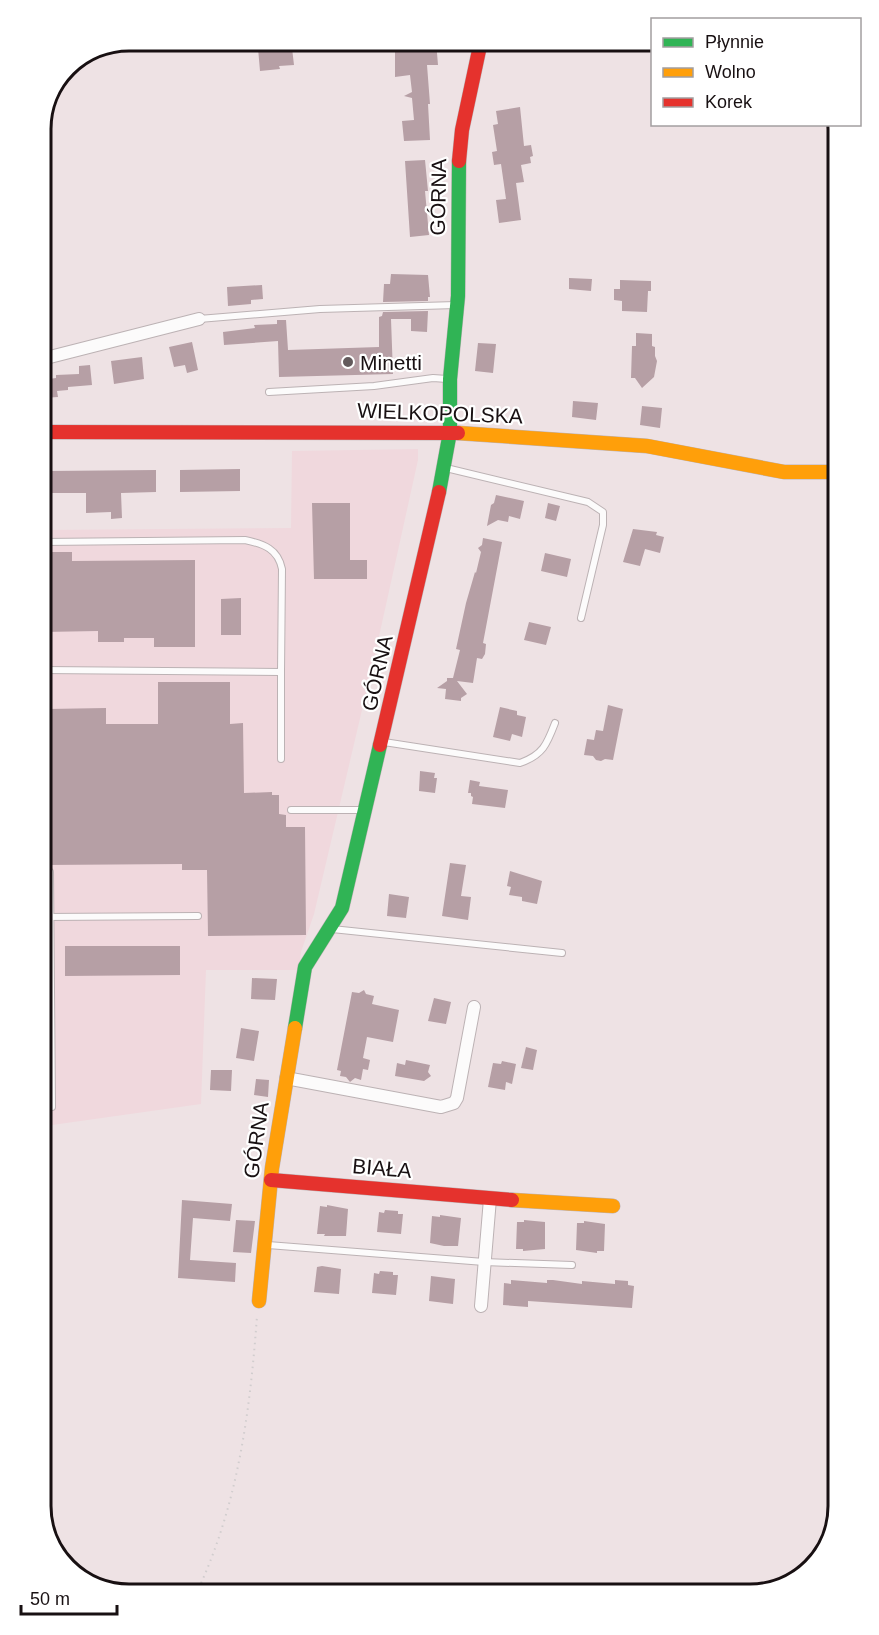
<svg xmlns="http://www.w3.org/2000/svg" width="879" height="1635" font-family="Arial,sans-serif">
<style>
.built{fill:#f0d8dd}
.building{fill:#b69fa5}
.lines{fill:none;stroke-linecap:round;stroke-linejoin:round}
.lane-casing{stroke:#bcb2b4;stroke-width:8}
.street-casing{stroke:#bcb2b4;stroke-width:14}
.fast-casing{stroke:#bcb2b4;stroke-width:15}
.slow-casing{stroke:#bcb2b4;stroke-width:15}
.jam-casing{stroke:#bcb2b4;stroke-width:15}
.path{stroke:#d1cdce;stroke-width:2;stroke-dasharray:1.5 4.5;stroke-linecap:butt}
.lane{stroke:#fcfbfb;stroke-width:6}
.street{stroke:#fcfbfb;stroke-width:12}
.fast{stroke:#30b455;stroke-width:14}
.slow{stroke:#ff9f0a;stroke-width:14}
.jam{stroke:#e5322d;stroke-width:14}
.poi-dot{fill:#635a5c;stroke:#fff;stroke-width:2}
.labels{text-anchor:middle;dominant-baseline:central;stroke-width:4.5;stroke-linejoin:round;paint-order:stroke}
.street-label{font-size:21px;fill:#181012;stroke:#fff}
.poi-label{font-size:21px;fill:#181012;stroke:#fff;text-anchor:start}
.rim{fill:none;stroke:#181012;stroke-width:3}
</style>
<rect width="100%" height="100%" fill="#eee2e4"/>
<path class="built" d="M418,449V460L374,659L314,914L301,952L299,970H206L201,1104L45,1126L43,530L291,528L292,451Z"/>
<path class="building" d="M413,41H436L438,65H427L430,104H428L430,140L404,141L402,121L414,120L412,98L404,96L412,92L410,75L395,77V45L413,44Z
M270,47V49L292,48L294,65L279,66L280,69L260,71L258,48Z
M520,107L524,146L531,145L533,156L530,157L531,163L521,165L524,182L516,183L521,220L499,223L496,200L506,199L501,164L494,165L492,152L497,151L493,125L498,124L496,111Z
M425,160L428,191H425L429,235L410,237L405,161Z
M391,274L428,275L430,297H428V301L383,302L384,284H390Z
M569,278L592,279L591,291L569,289Z
M620,280L651,281V291H648L647,312L622,311V301L614,300V289H620Z
M262,285L263,299L251,300V304L228,306L227,287Z
M428,311L427,332L411,331V319H391L393,374L279,377L278,341L224,345L223,332L255,328L254,325L277,324V320H286L288,350L379,347V317L382,316L383,312Z
M636,333L652,334V346L655,347V356L657,361L654,377L642,388L635,378H631L632,346H636Z
M192,342L198,370L187,373L185,365L174,367L169,347Z
M478,343L496,344L493,373L475,371Z
M142,357L144,379L114,384L111,361Z
M90,365L92,385L68,387V390L57,391L58,397L42,398V380L56,378V375L79,374V366Z
M573,401L598,403L596,420L572,417Z
M642,406L662,408L660,428L640,425Z
M240,469V491L180,492V470Z
M156,470V492L121,493L122,518L111,519V512L86,513V493H49V471Z
M496,495L524,501L520,519L509,516L508,522L498,520L487,526L491,505L494,503Z
M312,503H350V560H367V579H314Z
M548,503L560,506L556,521L545,518Z
M633,529L657,532L656,535L664,537L660,553L645,549L640,566L623,562Z
M483,538L502,542L483,643L486,644L485,654L482,659L477,658L473,683L457,681L467,694L461,698V701L445,699L446,689L437,688L447,681V678H453L460,650L456,649L466,603L475,572L476,573L481,552L478,548L482,545Z
M43,552H72V561L195,560V647H154V638H124V642H98V631L43,632Z
M545,553L571,559L567,577L541,571Z
M241,598V635H221V599Z
M529,622L551,627L546,645L524,640Z
M158,682H230V724L243,723L244,793L272,792V795H279V814L286,815V827H305L306,935L208,936L207,870H182V864L44,865V725H48V709L106,708V724H158Z
M608,705L623,709L613,760L605,759L601,761L596,760L593,756L584,755L587,739L594,740L596,730L603,731Z
M500,707L517,711V715L526,717L522,737L512,734L510,741L493,737Z
M420,771L435,773L434,778H437L435,793L419,791Z
M470,780L480,782L479,786L508,790L505,808L472,804L473,797L471,796V793H468Z
M450,863L466,865L461,896L471,897L468,920L442,916Z
M510,871L542,881L537,904L522,901V897L509,895L511,887L507,886Z
M389,894L409,897L406,918L387,916Z
M65,946H180V975L65,976Z
M252,978L277,979L275,1000L251,999Z
M364,990L366,994L374,996L372,1004L399,1010L393,1042L367,1037L363,1058L370,1060L368,1070L363,1069L361,1080L355,1078L350,1082L346,1077L340,1076L341,1071L337,1070L352,992L359,993Z
M434,998L451,1002L446,1024L428,1021Z
M241,1028L259,1031L254,1061L236,1058Z
M526,1047L537,1050L533,1070L521,1068Z
M406,1060L430,1065L428,1072L431,1076L424,1081L395,1076L397,1063L405,1065Z
M502,1061L516,1064L512,1084L506,1082L505,1090L488,1087L493,1063L501,1064Z
M211,1070H232L231,1091L210,1090Z
M256,1079L269,1080L268,1097L254,1095Z
M182,1200L232,1204L230,1221L193,1218L190,1260L236,1263L235,1282L178,1278Z
M327,1205L348,1209L346,1236H324L325,1234H317L320,1206L327,1207Z
M385,1210L398,1211V1214H403L401,1234L377,1232L379,1212L384,1213Z
M440,1215L461,1218L458,1246H444L430,1243L432,1216L440,1217Z
M236,1220L255,1221L251,1253L233,1252Z
M524,1220L545,1222V1249L523,1251V1249H516L517,1222H524Z
M584,1221L605,1224L604,1251H597V1253L576,1250L577,1223H584Z
M322,1266L341,1269L339,1294L314,1292L317,1267Z
M380,1271L393,1272V1275H398L396,1295L372,1293L374,1273L379,1274Z
M431,1276L455,1279L453,1304L429,1301Z
M511,1280L547,1283V1280H553L582,1284V1281L615,1284V1280L628,1281V1285L634,1286L632,1308L528,1301V1307L503,1305L504,1283L511,1284Z"/>
<g class="lines">
<defs>
<path id="lane" d="M199,319L320,309L456,305
M269,392L374,386L433,378L447,379
M446,468L588,502L603,512V525L581,618
M43,542L245,540C264,544 278,549 282,569L281,672L43,670
M384,742L520,763C543,755 547,744 555,723
M281,759V672
M291,810H362
M50,872L52,1107
M44,917L198,916
M332,929L562,953
M268,1245L484,1262L572,1265"/>
<path id="street" d="M42,359L199,319
M286,1078L441,1107L454,1103L457,1098L474,1007
M481,1306L490,1199"/>
<path id="fast" d="M439,492L450,432V379L458,296L459,161
M295,1028L305,967L342,908L380,745"/>
<path id="slow" d="M458,433L647,446L784,472H833
M512,1200L613,1206
M259,1301L272,1168L295,1028"/>
<path id="jam" d="M459,161L462,130L481,41
M42,432L458,433
M380,745L439,492
M271,1180L512,1200"/>
</defs>
<use href="#lane" class="lane-casing"/>
<use href="#street" class="street-casing"/>
<use href="#fast" class="fast-casing"/>
<use href="#slow" class="slow-casing"/>
<use href="#jam" class="jam-casing"/>
<path class="path" d="M196,1594C238,1506 250,1412 257,1316"/>
<use href="#lane" class="lane"/>
<use href="#street" class="street"/>
<use href="#fast" class="fast"/>
<use href="#slow" class="slow"/>
<use href="#jam" class="jam"/>
</g>
<circle class="poi-dot" cx="348" cy="362" r="6"/>
<g class="labels">
<g class="street-label">
<text transform="translate(438 197) rotate(-89)">GÓRNA</text>
<text transform="translate(440 413) rotate(2)">WIELKOPOLSKA</text>
<text transform="translate(377 673) rotate(-77)">GÓRNA</text>
<text transform="translate(256 1140) rotate(-82)">GÓRNA</text>
<text transform="translate(382 1168) rotate(5)">BIAŁA</text>
</g>
<g class="poi-label">
<text x="360" y="362">Minetti</text>
</g>
</g>
<path d="M0 0H879V1635H0ZM129 51H750A78 78 0 0 1 828 129V1506A78 78 0 0 1 750 1584H129A78 78 0 0 1 51 1506V129A78 78 0 0 1 129 51Z" fill="#fff" fill-rule="evenodd"/>
<path class="rim" d="M129 51H750A78 78 0 0 1 828 129V1506A78 78 0 0 1 750 1584H129A78 78 0 0 1 51 1506V129A78 78 0 0 1 129 51Z"/>
<rect x="651" y="18" width="210" height="108" fill="#ffffff" stroke="#a39fa0" stroke-width="1.5"/>
<rect x="663" y="38" width="30" height="9" fill="#30b455" stroke="#a39fa0" stroke-width="1.5"/>
<text x="705" y="48" font-size="18" fill="#181012">Płynnie</text>
<rect x="663" y="68" width="30" height="9" fill="#ff9f0a" stroke="#a39fa0" stroke-width="1.5"/>
<text x="705" y="78" font-size="18" fill="#181012">Wolno</text>
<rect x="663" y="98" width="30" height="9" fill="#e5322d" stroke="#a39fa0" stroke-width="1.5"/>
<text x="705" y="108" font-size="18" fill="#181012">Korek</text>
<path d="M21 1605v9h96v-9" fill="none" stroke="#181012" stroke-width="3"/>
<text x="30" y="1605" font-size="18" fill="#181012" stroke="#ffffff" stroke-width="4.5" paint-order="stroke">50 m</text>
</svg>
